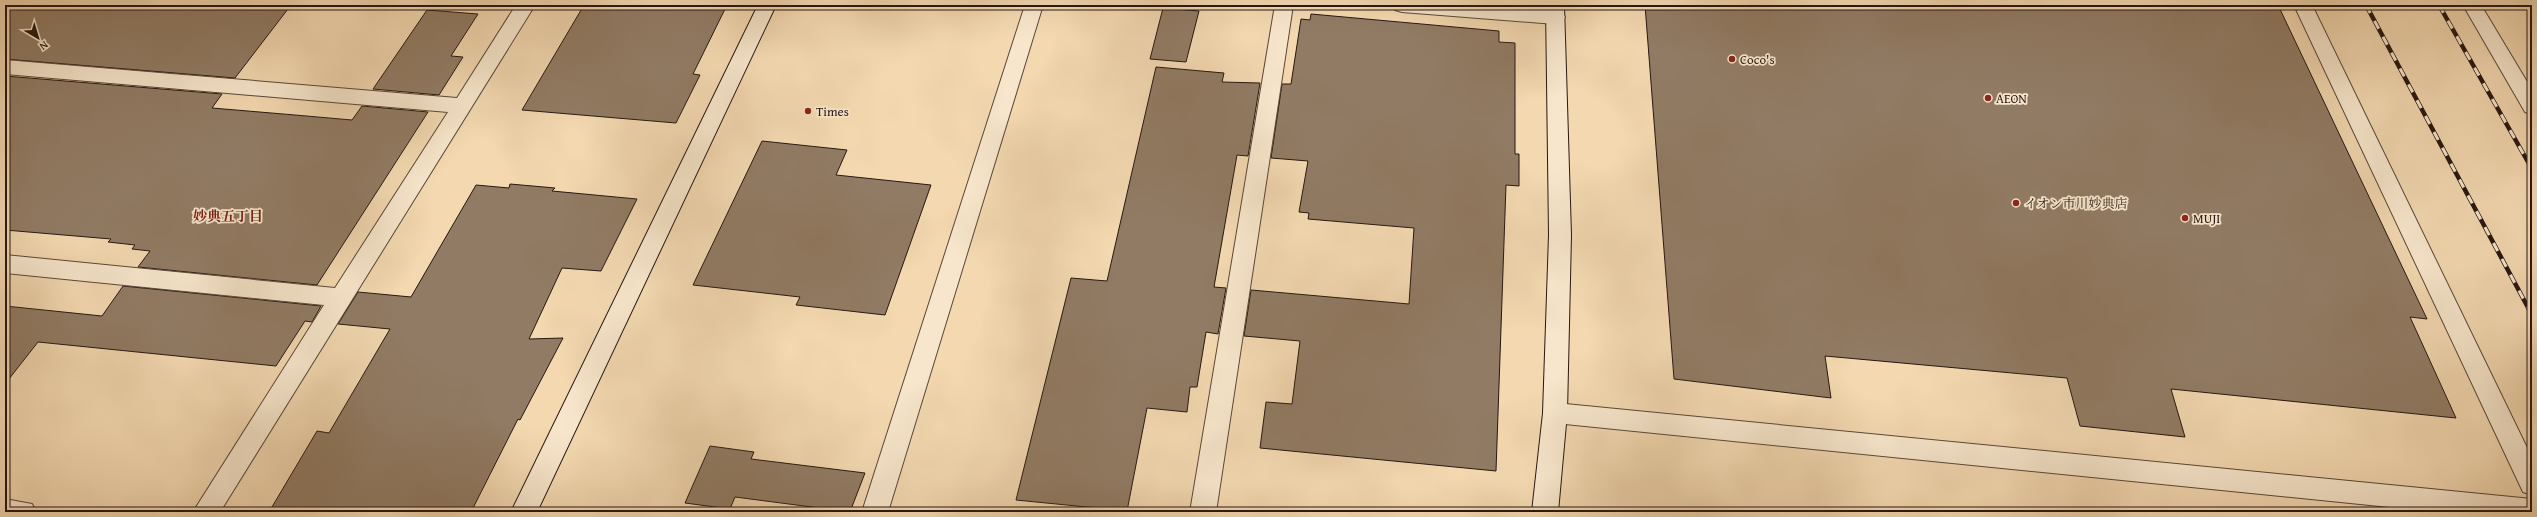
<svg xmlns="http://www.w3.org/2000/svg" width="2537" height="517" font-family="'Gentium Book Plus','Noto Serif JP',serif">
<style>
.building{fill:#917b64;stroke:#261711}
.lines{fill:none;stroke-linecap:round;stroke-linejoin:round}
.street-casing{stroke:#594739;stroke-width:2}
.secondary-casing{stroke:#261711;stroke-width:2}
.street{fill:#f7e6cc;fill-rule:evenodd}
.secondary{fill:#f7e6cc;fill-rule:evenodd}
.rail-casing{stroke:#261711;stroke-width:4.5}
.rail{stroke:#f7e6cc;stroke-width:3;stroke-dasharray:9;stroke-linecap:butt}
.poi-dot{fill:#8f2418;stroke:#f7e6cc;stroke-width:1.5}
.labels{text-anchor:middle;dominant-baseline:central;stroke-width:3.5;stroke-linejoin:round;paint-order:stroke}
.poi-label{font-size:13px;fill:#261711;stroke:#f7e6cc;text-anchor:start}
.neighbourhood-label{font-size:14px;font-weight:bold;fill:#7a1f14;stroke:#f7e6cc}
</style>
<rect width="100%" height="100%" fill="#f3d8b0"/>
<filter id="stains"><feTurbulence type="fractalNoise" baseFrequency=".005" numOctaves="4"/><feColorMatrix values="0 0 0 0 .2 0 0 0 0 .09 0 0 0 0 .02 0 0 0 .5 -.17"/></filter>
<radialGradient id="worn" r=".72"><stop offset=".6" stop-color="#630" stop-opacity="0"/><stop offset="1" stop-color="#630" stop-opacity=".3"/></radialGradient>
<path class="building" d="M5,5H291L235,78L5,59Z
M584,5H727L693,74L700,75L676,123L522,110Z
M1645,5H2278L2427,319L2410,317L2456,418L2171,389L2185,437L2080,426L2067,378L1825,356L1831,398L1674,379Z
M1163,8L1199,11L1186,62L1150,59Z
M427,10L478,14L451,56L463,57L439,95L373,89Z
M1311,14L1499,31V42L1515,43V154H1519V186L1506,185L1496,471L1260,448L1266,402L1292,404L1300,341L1244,336L1251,290L1409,304L1414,228L1308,219L1309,213L1299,212L1308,161L1271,158L1282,84H1291L1301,19L1310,20Z
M1156,67L1224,73L1222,82L1260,83L1248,156L1237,155L1214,287L1226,288L1218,334L1206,332L1197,387H1190L1187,412L1147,408L1127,511L1016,500L1071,278L1107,281Z
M5,76L222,94L212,108L295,115L352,120L362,106L428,112L317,285L138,267L150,251L132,249L135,245L108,242L111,239L5,230Z
M762,141L847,150L836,175L931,185L885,315L796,305L800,297L693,285Z
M510,184L555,188L552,191L637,199L601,271L562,268L529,339L563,338L520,420L518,419L471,512H269L317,431L329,433L390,329L338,324L358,292L411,297L476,185L509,188Z
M123,286L321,306L312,322L305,321L276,366L38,342L5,384V306L102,316Z
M710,446L754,452L751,459L865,473L850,512L735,497L730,509L685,503Z"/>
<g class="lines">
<defs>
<path id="street" d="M516,5H535L220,512H193L324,305L5,273V255L335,288L448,112L5,74V60L457,98Z
M1025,5H1043L888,512H862Z
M1275,5H1293L1216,512H1190Z
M1393,5H1486L1555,10L1562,12L1565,17L1562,22L1555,24L1402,12L1395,10Z
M2294,5H2312L2532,458V495L2523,492Z
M2463,5H2481L2532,90V114L2525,112Z
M1555,403L2532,499V512H2439L1555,423L1547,420L1543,413L1547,406Z
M5,499L32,504L36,512H5Z"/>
<path id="secondary" d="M758,5H776L537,512H511Z
M1546,5H1564L1571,235L1567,413L1558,512H1532L1543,413L1549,235Z"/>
</defs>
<use href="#street" class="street-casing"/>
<use href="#secondary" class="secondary-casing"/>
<use href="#street" class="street"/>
<use href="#secondary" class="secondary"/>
<defs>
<path id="rail" d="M2366,5L2532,315
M2439,5L2532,169"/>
</defs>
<use href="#rail" class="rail-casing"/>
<use href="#rail" class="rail"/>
</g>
<g class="poi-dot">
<circle cx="1732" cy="59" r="4"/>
<circle cx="1988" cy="98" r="4"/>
<circle cx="808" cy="111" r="4"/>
<circle cx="2016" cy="203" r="4"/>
<circle cx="2185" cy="218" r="4"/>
</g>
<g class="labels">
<g class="poi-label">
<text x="1740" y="59">Coco's</text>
<text x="1996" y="98">AEON</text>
<text x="816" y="111">Times</text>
<text x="2024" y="203">イオン市川妙典店</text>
<text x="2193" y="218">MUJI</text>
</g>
<g class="neighbourhood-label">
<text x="228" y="216">妙典五丁目</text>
</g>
</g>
<rect width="2537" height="517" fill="none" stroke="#f3d8b0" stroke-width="20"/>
<rect x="6" y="6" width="2525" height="505" fill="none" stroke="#261711" stroke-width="2"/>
<rect x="10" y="10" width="2517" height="497" fill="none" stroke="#261711"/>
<g transform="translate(38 38) rotate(142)" stroke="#f7e6cc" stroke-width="3" paint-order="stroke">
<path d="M0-3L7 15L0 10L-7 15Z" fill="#261711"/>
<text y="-6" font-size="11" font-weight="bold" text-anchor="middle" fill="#261711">N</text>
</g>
<rect width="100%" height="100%" filter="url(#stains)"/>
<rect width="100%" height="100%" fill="url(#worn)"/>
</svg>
